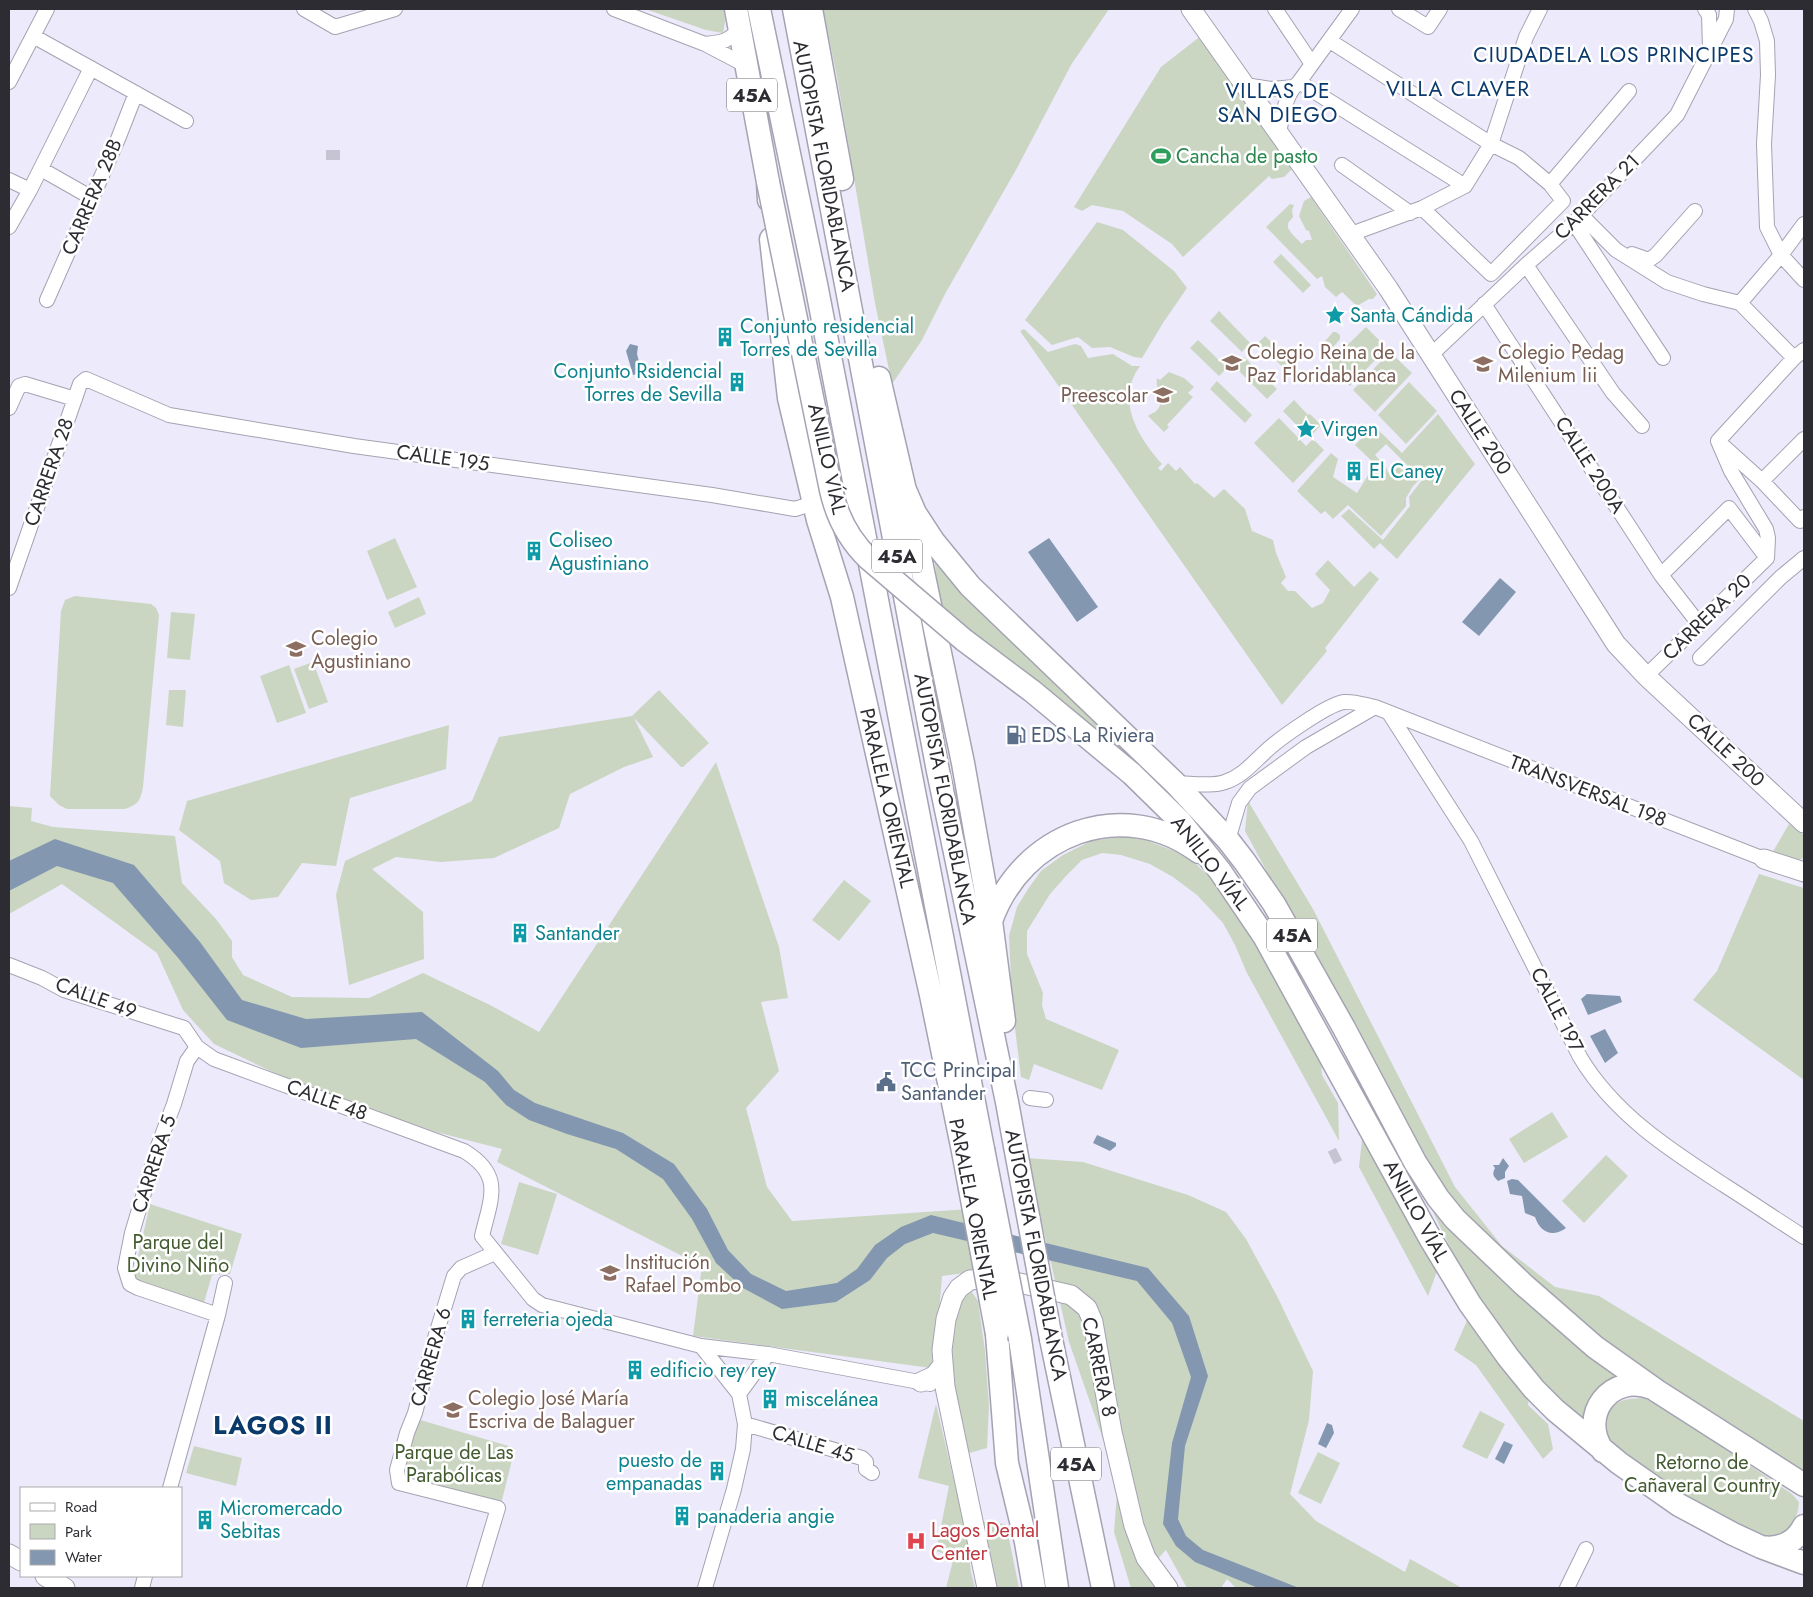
<svg xmlns="http://www.w3.org/2000/svg" width="1813" height="1597" font-family="Jost,sans-serif">
<style>
.green{fill:#cad6c2}
.water{fill:#8398b0}
.lines{fill:none;stroke-linecap:round;stroke-linejoin:round}
.minor-tunnel{stroke:#c6c4d3;stroke-width:14;stroke-dasharray:14 7;stroke-linecap:butt}
.minor-casing{stroke:#a4a3b2;stroke-width:16}
.secondary-casing{stroke:#a4a3b2;stroke-width:21}
.trunk-casing{stroke:#a4a3b2;stroke-width:25}
.minor{stroke:#fff;stroke-width:14}
.secondary{stroke:#fff;stroke-width:19}
.trunk{stroke:#fff;stroke-width:22}
.trunk-bridge-casing{stroke:#a4a3b2;stroke-width:25;stroke-linecap:butt}
.trunk-bridge{stroke:#fff;stroke-width:22}
.labels{text-anchor:middle;dominant-baseline:central;stroke-width:5;stroke-linejoin:round;paint-order:stroke}
.shield{fill:#fff;stroke:#6c6b70;stroke-width:1}
.shield-label{font-size:19px;font-weight:bold;fill:#2d2c32}
.leisure-label{font-size:20px;fill:#27864d;stroke:#fff;text-anchor:start}
.street-label{font-size:20px;fill:#2d2c32;stroke:#fff}
.culture-label{font-size:20px;fill:#0d838f;stroke:#fff;text-anchor:start}
.education-label{font-size:20px;fill:#785e54;stroke:#fff;text-anchor:start}
.service-label{font-size:20px;fill:#4e5e75;stroke:#fff;text-anchor:start}
.park-label{font-size:20px;fill:#425b2f;stroke:#fff}
.health-label{font-size:20px;fill:#be3a42;stroke:#fff;text-anchor:start}
.neighbourhood-label{font-size:21px;letter-spacing:1px;fill:#0a396b;stroke:#fff}
.district-label{font-size:25px;font-weight:bold;letter-spacing:1px;fill:#0a396b;stroke:#fff}
</style>
<rect width="100%" height="100%" fill="#eceafb"/>
<path class="green" d="M645,9H724L725,22L723,33L706,30Z
M823,9H1109L1071,65L1017,168L945,294L922,340L892,384L875,303L837,77Z
M1202,35L1292,169L1284,177L1272,179L1269,176L1183,257L1172,244L1123,211L1092,205L1082,211L1074,207L1161,67Z
M1311,197L1377,294L1373,299H1369L1357,306L1342,292L1336,297L1325,287L1322,276L1317,279L1266,227L1290,204L1294,205L1292,210L1293,217L1288,223V228L1292,234L1302,244L1306,240H1312L1309,231L1306,230L1299,216L1304,201Z
M1097,222L1123,230L1174,271L1187,288L1163,323L1142,358L1134,357L1110,347L1092,348L1078,337L1052,345L1025,320Z
M1281,254L1311,285L1303,293L1273,262Z
M1219,311L1250,343L1242,352L1210,321Z
M1366,327L1387,348L1350,386L1328,364Z
M1024,329L1048,352L1075,344L1081,346L1088,358L1113,354L1132,366H1140C1115,400 1138,437 1162,464L1158,468L1161,471L1168,463L1176,471L1180,467L1195,484L1197,483L1214,498L1224,489L1245,509L1252,531L1273,540L1276,553L1286,577L1281,583L1288,591H1295L1312,608L1323,603L1330,590L1315,574L1328,560L1354,587L1370,571L1379,579L1325,648L1327,651L1282,705L1020,331Z
M1333,332H1336L1340,335V339L1328,353L1324,354L1321,350V346Z
M1265,336L1298,368L1291,375L1258,343Z
M1198,340L1227,368L1219,376L1190,348Z
M1390,352L1412,373L1375,412L1353,390Z
M1244,357L1277,389L1267,399L1235,367Z
M1169,372L1184,378L1194,387L1188,393L1193,397L1167,425L1169,427L1164,432L1148,416C1153,412 1154,414 1158,409C1164,402 1155,389 1157,378L1160,380Z
M1217,381L1252,415L1245,423L1210,389Z
M1409,382L1437,411L1406,444L1378,415Z
M1294,400L1308,415L1310,414L1321,425L1309,438L1283,411Z
M1438,414L1475,464L1397,559L1380,543L1374,549L1341,516L1349,509L1383,540L1410,506L1409,497L1422,480L1386,444L1375,455L1386,467L1388,473L1400,461L1419,480L1413,486L1406,498V506L1381,536L1348,505L1333,519L1325,511L1321,514L1297,491L1331,453L1338,459L1333,477L1357,493L1375,464L1355,445L1374,426L1402,453Z
M1279,418L1306,446L1313,439L1324,450L1293,483L1254,443Z
M395,538L417,587L387,600L367,551Z
M934,555L1202,821L1197,828L939,603Z
M75,596L151,604L156,608L159,615L143,787C140,801 139,804 125,809H67L59,805L50,796L61,611L65,600Z
M419,597L426,614L395,628L388,612Z
M171,612L195,614L190,660L167,658Z
M313,662L328,702L309,709L294,669Z
M289,665L306,713L277,723L260,676Z
M169,690H186L183,727L166,725Z
M659,690L709,743L683,767H681L634,718L653,757L624,767L570,794L559,828L494,858L441,862L396,857L372,869L423,912L424,959L349,985L336,895L345,861L472,801L499,737L632,716Z
M449,725L446,769L350,798L336,866L302,863L278,897L251,900L224,883L220,861L179,830L187,801Z
M716,762L779,947L788,998L761,1002L779,1071L746,1108L767,1187L792,1221L984,1208L996,1269L942,1276L939,1313L931,1368L693,1336L702,1266L497,1162L502,1149L436,1132L308,1089L214,1044L183,1010L157,953L62,884L9,914V806L32,808L31,821L53,827L175,836L182,883L216,919L232,941V957L243,975L292,997L369,998L423,973L492,1006L539,1032Z
M1248,801L1313,909L1455,1187L1502,1246L1555,1287L1599,1296L1804,1421V1475L1614,1354L1448,1199L1404,1127L1245,831Z
M1789,824L1804,835V858L1795,861L1771,855Z
M1122,837H1138L1174,851L1193,861L1222,889L1256,933L1320,1049L1322,1075L1338,1103L1339,1141L1247,973L1235,945L1223,923L1197,895L1173,877L1150,864L1121,855L1102,853L1082,860L1066,876L1050,894L1027,931V954L1043,993L1042,1005L1046,1019L1119,1050L1102,1090L1034,1064L1029,1080L1021,1077L1012,1004L1009,936L1017,907L1028,889L1041,871L1063,855L1091,841Z
M1759,874L1804,888V1080L1693,1000L1717,971Z
M844,880L871,901L839,941L812,920Z
M1552,1112L1568,1137L1524,1163L1509,1139Z
M1363,1130L1439,1266L1428,1296L1359,1167Z
M1606,1155L1628,1176L1584,1223L1562,1201Z
M1027,1158L1083,1162L1188,1195L1226,1212L1246,1239L1277,1296L1313,1371L1309,1420L1290,1494L1316,1521L1405,1572L1410,1559L1462,1588H1236L1227,1579L1221,1588H1187L1166,1550L1148,1569L1158,1588H1131L1114,1532L1117,1493L1111,1462L1069,1342Z
M519,1182L557,1194L538,1255L501,1244Z
M1428,1202L1623,1378L1596,1395L1586,1406L1581,1424L1546,1392L1482,1302L1454,1255Z
M150,1204L242,1234L230,1274L212,1275L203,1306L133,1279Z
M969,1288L978,1301L985,1351L989,1406L987,1448L966,1454L947,1344L955,1306Z
M1469,1316L1529,1396L1528,1405L1548,1424L1553,1449L1543,1459L1476,1365L1454,1350Z
M1643,1398L1663,1407L1792,1494L1799,1502C1798,1519 1791,1527 1779,1538L1765,1537L1733,1529L1609,1446L1603,1417C1617,1400 1621,1399 1643,1398Z
M936,1404L966,1532L971,1572L975,1588H946L954,1557L936,1551L949,1486L918,1478Z
M1480,1411L1505,1424L1487,1459L1462,1447Z
M417,1419L515,1448L501,1504L402,1478Z
M194,1446L242,1458L236,1486L186,1473Z
M1318,1452L1340,1463L1321,1504L1298,1493Z
M977,1521L1006,1524L1019,1588H993Z"/>
<path class="water" d="M630,344L638,346L637,354L642,373L633,375L626,351Z
M1049,538L1098,607L1077,622L1028,552Z
M1500,578L1516,592L1479,636L1462,622Z
M55,839L134,865L200,942L242,1000L306,1019L422,1012L498,1071L514,1090L535,1103L623,1133L674,1164L707,1209L728,1250L751,1274L786,1291L837,1283L857,1269L875,1245L901,1227L931,1215L1148,1268L1189,1316L1208,1376L1185,1446L1178,1519L1186,1536L1203,1550L1299,1588H1258L1195,1562L1176,1546L1163,1524L1172,1443L1191,1377L1172,1323L1137,1281L933,1233L905,1244L887,1258L870,1280L836,1302L782,1309L743,1288L716,1263L692,1219L663,1179L616,1149L567,1134L529,1120L506,1105L485,1082L416,1039L301,1048L227,1020L179,959L113,883L57,866L9,891V861Z
M1587,994L1620,996L1622,1002L1588,1015L1581,999Z
M1605,1029L1618,1053L1605,1063L1590,1036Z
M1097,1135L1116,1143V1146L1110,1151L1093,1143Z
M1503,1158L1509,1166L1505,1172V1178L1498,1181C1493,1176 1492,1175 1495,1168L1493,1165H1499Z
M1512,1179L1518,1180L1566,1228C1552,1238 1540,1232 1535,1217L1525,1213L1522,1196L1510,1194L1507,1181Z
M1327,1423L1332,1425L1334,1433L1326,1448L1318,1444Z
M1504,1441L1513,1445L1504,1464L1495,1459Z"/>
<g class="lines">
<path class="minor-tunnel" d="M333,160V150
M1331,1158L1339,1154"/>
<defs>
<path id="minor" d="M304,9L335,27L395,9
M614,9L705,44L747,66
M1275,9L1312,64
M1399,9L1428,27L1440,9
M1705,9L1709,15L1710,48
M1755,9L1761,21L1767,41L1768,75L1764,144L1767,227L1781,255L1804,280
M33,36L186,121
M1330,41L1491,144L1519,158L1550,184L1563,201L1491,274L1422,208
M705,44C723,42 728,42 740,28
M9,82L47,9
M1299,82L1465,186
M1245,85L1272,89L1294,87
M1279,132C1283,115 1285,94 1299,82L1352,9
M1342,165L1410,213
M41,169L92,198
M9,180L30,190
M1550,184L1629,91
M1581,215L1616,250L1667,282L1703,294L1740,303
M1574,223L1663,358
M9,227L30,190L91,68
M1351,234L1422,208L1465,186L1491,144L1526,37L1540,9
M1632,254L1649,260L1656,255L1695,211
M1526,265L1613,393L1642,426
M47,300L118,139L136,93
M1740,303L1781,255L1804,224
M1740,303L1794,358
M1484,304L1661,575L1699,624
M1431,355L1526,265L1574,223L1677,115L1726,19L1727,9
M9,408L19,386L25,384L75,399
M1718,441L1731,471L1766,529L1768,538L1767,558
M1718,441L1794,358L1804,350
M1722,445L1762,481L1800,521L1804,517
M1762,481L1804,439
M1661,575L1729,508L1767,558
M9,588L80,384L86,379L169,415L354,446L712,495L795,509L814,503
M1700,658L1781,577L1804,558
M1646,676L1767,558
M1389,713L1471,841L1580,1057C1614,1114 1670,1150 1724,1185C1751,1202 1777,1220 1804,1237
M1175,783C1189,783 1212,787 1225,782C1241,777 1252,764 1264,753C1277,740 1328,704 1344,702C1354,701 1365,705 1375,707L1764,859L1772,861
M1228,840L1239,803L1250,788L1306,747L1375,707
M9,965L42,978L64,990L184,1028L197,1047L214,1059L464,1151C504,1175 491,1198 482,1236L533,1299L542,1305L701,1346L768,1354L930,1384
M197,1047L187,1061L174,1104L158,1146L132,1233L125,1268L130,1284L138,1288L218,1315
M1030,1098L1046,1100
M701,1346L739,1394L745,1424L743,1449L734,1489L705,1588
M739,1394L768,1354
M745,1424L862,1458L866,1462V1469L872,1473
M170,1488L218,1315L225,1283
M142,1588L145,1576
M474,1588L498,1508L399,1483L397,1470L407,1433L415,1413L431,1351L454,1276L461,1268L495,1253
M1567,1588L1586,1549"/>
<path id="secondary" d="M1191,9L1388,288L1616,644L1646,676L1804,823
M1764,859L1804,872
M921,1382L934,1376L943,1365
M9,1554L21,1561
M45,1576L65,1588
M987,1588L945,1387L942,1350L946,1319L953,1297L959,1288L970,1280L991,1278L1015,1282L1071,1295L1087,1308L1093,1322L1112,1432L1134,1526L1146,1558L1168,1588"/>
<path id="trunk" d="M736,9L768,182L769,200
M759,9L816,284L983,1149
M794,9L938,771L1007,1102L1015,1146
M811,9L842,179
M771,239L789,398L818,520L842,597L931,995L963,1151
M879,378L916,538L963,763L991,921L1004,1021
M905,490L915,513L934,542L970,586L1175,783L1228,840L1245,862L1274,904L1344,1028L1415,1162L1438,1198L1455,1219L1524,1285L1595,1347L1657,1391L1804,1485
M964,640L1032,691L1132,774L1179,820L1220,871L1264,936L1430,1238L1470,1304L1508,1357L1534,1389L1555,1410L1619,1463L1679,1505L1733,1534L1761,1547L1804,1563
M991,921C1022,834 1122,795 1199,852
M997,1334L1007,1463L1026,1542L1034,1588
M1020,1339L1057,1588
M1051,1339L1103,1588
M1603,1451C1578,1415 1611,1372 1652,1388
M1762,1547C1780,1550 1796,1542 1804,1526"/>
</defs>
<use href="#minor" class="minor-casing"/>
<use href="#secondary" class="secondary-casing"/>
<use href="#trunk" class="trunk-casing"/>
<use href="#minor" class="minor"/>
<use href="#secondary" class="secondary"/>
<use href="#trunk" class="trunk"/>
<defs>
<path id="trunk-bridge" d="M768,182L831,490C837,517 848,539 869,559L964,640
M1015,1146L1051,1339
M983,1149L1020,1339
M963,1151L997,1334"/>
</defs>
<use href="#trunk-bridge" class="trunk-bridge-casing"/>
<use href="#trunk-bridge" class="trunk-bridge"/>
</g>
<defs>
<symbol id="stadium-bare" viewBox="-9 -9 18 18"><path d="M0-5a6.5 5 0 1 0 0 10a6.5 5 0 1 0 0-10ZM-3.5-1.8h7v3.6h-7Z" fill="#2e9e5b" stroke="#fff" stroke-width="2.5" paint-order="stroke"/></symbol>
<symbol id="sight-bare" viewBox="-9 -9 18 18"><path d="M0-6L1.8-2.2L6-1.7L2.9 1.2L3.7 5.4L0 3.3L-3.7 5.4L-2.9 1.2L-6-1.7L-1.8-2.2Z" fill="#0f9aa8" stroke="#fff" stroke-width="2.5" paint-order="stroke"/></symbol>
<symbol id="building-bare" viewBox="-9 -9 18 18"><path d="M-4-6H4V6H1V3H-1V6H-4ZM-2.5-4.3h1.7v1.8h-1.7ZM.8-4.3h1.7v1.8H.8ZM-2.5-1h1.7V.8h-1.7ZM.8-1h1.7V.8H.8Z" fill="#0f9aa8" stroke="#fff" stroke-width="2.5" paint-order="stroke"/></symbol>
<symbol id="school-bare" viewBox="-9 -9 18 18"><path d="M0-5L7-2L0 1L-7-2ZM-4 1L0 2.5L4 1V4Q0 6-4 4Z" fill="#8d6e63" stroke="#fff" stroke-width="2.5" paint-order="stroke"/></symbol>
<symbol id="fuel-bare" viewBox="-9 -9 18 18"><path d="M-5.5-6h7V0h2V4h1.3V-2.5L3-4.5l.8-.8L6-3V5H2.5V1h-1V6h-7ZM-4.2-4.7v3.2H.2V-4.7Z" fill="#5c6f8a" stroke="#fff" stroke-width="2.5" paint-order="stroke"/></symbol>
<symbol id="civic-bare" viewBox="-9 -9 18 18"><path d="M-.6-6.5H3V-4.5H.6V-3L4-1V1h2V6H-6V1h2V-1L-.6-3ZM-1.2 2.5V6h2.4V2.5Z" fill="#5c6f8a" stroke="#fff" stroke-width="2.5" paint-order="stroke"/></symbol>
<symbol id="hospital-bare" viewBox="-9 -9 18 18"><path d="M-5-5h3v3.5h4V-5h3V5h-3V1.5h-4V5h-3Z" fill="#e0444e" stroke="#fff" stroke-width="2.5" paint-order="stroke"/></symbol>
</defs>
<g fill-rule="evenodd">
<use href="#stadium-bare" x="1147" y="142" width="28" height="28"/>
<use href="#sight-bare" x="1321" y="301" width="28" height="28"/>
<use href="#building-bare" x="711" y="323" width="28" height="28"/>
<use href="#school-bare" x="1218" y="349" width="28" height="28"/>
<use href="#school-bare" x="1469" y="350" width="28" height="28"/>
<use href="#building-bare" x="723" y="368" width="28" height="28"/>
<use href="#school-bare" x="1149" y="381" width="28" height="28"/>
<use href="#sight-bare" x="1292" y="415" width="28" height="28"/>
<use href="#building-bare" x="1340" y="457" width="28" height="28"/>
<use href="#building-bare" x="520" y="537" width="28" height="28"/>
<use href="#school-bare" x="282" y="635" width="28" height="28"/>
<use href="#fuel-bare" x="1002" y="721" width="28" height="28"/>
<use href="#building-bare" x="506" y="919" width="28" height="28"/>
<use href="#civic-bare" x="872" y="1068" width="28" height="28"/>
<use href="#school-bare" x="596" y="1259" width="28" height="28"/>
<use href="#building-bare" x="454" y="1305" width="28" height="28"/>
<use href="#building-bare" x="621" y="1356" width="28" height="28"/>
<use href="#building-bare" x="756" y="1385" width="28" height="28"/>
<use href="#school-bare" x="439" y="1396" width="28" height="28"/>
<use href="#building-bare" x="703" y="1457" width="28" height="28"/>
<use href="#building-bare" x="668" y="1502" width="28" height="28"/>
<use href="#building-bare" x="191" y="1506" width="28" height="28"/>
<use href="#hospital-bare" x="902" y="1527" width="28" height="28"/>
</g>
<g class="labels">
<g class="shield">
<rect x="727" y="78.5" width="50" height="33" rx="4"/>
<rect x="872" y="539.5" width="50" height="33" rx="4"/>
<rect x="1267" y="918.5" width="50" height="33" rx="4"/>
<rect x="1051" y="1447.5" width="50" height="33" rx="4"/>
</g>
<g class="shield-label">
<text x="752" y="95">45A</text>
<text x="897" y="556">45A</text>
<text x="1292" y="935">45A</text>
<text x="1076" y="1464">45A</text>
</g>
<g class="leisure-label">
<text x="1176" y="156">Cancha de pasto</text>
</g>
<g class="street-label">
<text transform="translate(824 166) rotate(79)">AUTOPISTA FLORIDABLANCA</text>
<text transform="translate(92 197) rotate(-67)">CARRERA 28B</text>
<text transform="translate(1597 197) rotate(-45)">CARRERA 21</text>
<text transform="translate(1480 432) rotate(57)">CALLE 200</text>
<text transform="translate(443 458) rotate(8)">CALLE 195</text>
<text transform="translate(827 459) rotate(77)">ANILLO VÍAL</text>
<text transform="translate(1590 465) rotate(57)">CALLE 200A</text>
<text transform="translate(49 472) rotate(-71)">CARRERA 28</text>
<text transform="translate(1707 617) rotate(-44)">CARRERA 20</text>
<text transform="translate(1726 750) rotate(43)">CALLE 200</text>
<text transform="translate(1588 791) rotate(21)">TRANSVERSAL 198</text>
<text transform="translate(887 798) rotate(77)">PARALELA ORIENTAL</text>
<text transform="translate(945 799) rotate(79)">AUTOPISTA FLORIDABLANCA</text>
<text transform="translate(1210 863) rotate(52)">ANILLO VÍAL</text>
<text transform="translate(96 998) rotate(20)">CALLE 49</text>
<text transform="translate(1557 1010) rotate(63)">CALLE 197</text>
<text transform="translate(327 1100) rotate(20)">CALLE 48</text>
<text transform="translate(154 1164) rotate(-72)">CARRERA 5</text>
<text transform="translate(973 1209) rotate(79)">PARALELA ORIENTAL</text>
<text transform="translate(1416 1211) rotate(61)">ANILLO VÍAL</text>
<text transform="translate(1036 1255) rotate(79)">AUTOPISTA FLORIDABLANCA</text>
<text transform="translate(431 1357) rotate(-74)">CARRERA 6</text>
<text transform="translate(1099 1367) rotate(78)">CARRERA 8</text>
<text transform="translate(813 1444) rotate(17)">CALLE 45</text>
</g>
<g class="culture-label">
<text x="1350" y="315">Santa Cándida</text>
<text x="740" y="326">Conjunto residencial<tspan x="740" dy="23">Torres de Sevilla</tspan></text>
<text x="722" y="371" text-anchor="end">Conjunto Rsidencial<tspan x="722" dy="23">Torres de Sevilla</tspan></text>
<text x="1321" y="429">Virgen</text>
<text x="1369" y="471">El Caney</text>
<text x="549" y="540">Coliseo<tspan x="549" dy="23">Agustiniano</tspan></text>
<text x="535" y="933">Santander</text>
<text x="483" y="1319">ferreteria ojeda</text>
<text x="650" y="1370">edificio rey rey</text>
<text x="785" y="1399">miscelánea</text>
<text x="702" y="1460" text-anchor="end">puesto de<tspan x="702" dy="23">empanadas</tspan></text>
<text x="220" y="1508">Micromercado<tspan x="220" dy="23">Sebitas</tspan></text>
<text x="697" y="1516">panaderia angie</text>
</g>
<g class="education-label">
<text x="1247" y="352">Colegio Reina de la<tspan x="1247" dy="23">Paz Floridablanca</tspan></text>
<text x="1498" y="352">Colegio Pedag<tspan x="1498" dy="23">Milenium Iii</tspan></text>
<text x="1148" y="395" text-anchor="end">Preescolar</text>
<text x="311" y="638">Colegio<tspan x="311" dy="23">Agustiniano</tspan></text>
<text x="625" y="1262">Institución<tspan x="625" dy="23">Rafael Pombo</tspan></text>
<text x="468" y="1398">Colegio José María<tspan x="468" dy="23">Escriva de Balaguer</tspan></text>
</g>
<g class="service-label">
<text x="1031" y="735">EDS La Riviera</text>
<text x="901" y="1070">TCC Principal<tspan x="901" dy="23">Santander</tspan></text>
</g>
<g class="park-label">
<text x="178" y="1242">Parque del<tspan x="178" dy="23">Divino Niño</tspan></text>
<text x="454" y="1452">Parque de Las<tspan x="454" dy="23">Parabólicas</tspan></text>
<text x="1702" y="1462">Retorno de<tspan x="1702" dy="23">Cañaveral Country</tspan></text>
</g>
<g class="health-label">
<text x="931" y="1530">Lagos Dental<tspan x="931" dy="23">Center</tspan></text>
</g>
<g class="neighbourhood-label">
<text x="1614" y="55">CIUDADELA LOS PRINCIPES</text>
<text x="1458" y="89">VILLA CLAVER</text>
<text x="1278" y="91">VILLAS DE<tspan x="1278" dy="24">SAN DIEGO</tspan></text>
</g>
<g class="district-label">
<text x="273" y="1425">LAGOS II</text>
</g>
</g>
<rect width="1813" height="1597" fill="none" stroke="#2d2c32" stroke-width="20"/>
<rect x="20" y="1487" width="162" height="90" fill="#ffffff" stroke="#ababad"/>
<rect x="30" y="1503" width="25" height="8" fill="#ffffff" stroke="#ababad"/>
<text x="65" y="1512" font-size="15" fill="#2d2c32">Road</text>
<rect x="30" y="1524" width="25" height="15" fill="#cad6c2" stroke="#ababad"/>
<text x="65" y="1537" font-size="15" fill="#2d2c32">Park</text>
<rect x="30" y="1550" width="25" height="15" fill="#8398b0" stroke="#ababad"/>
<text x="65" y="1562" font-size="15" fill="#2d2c32">Water</text>
</svg>
